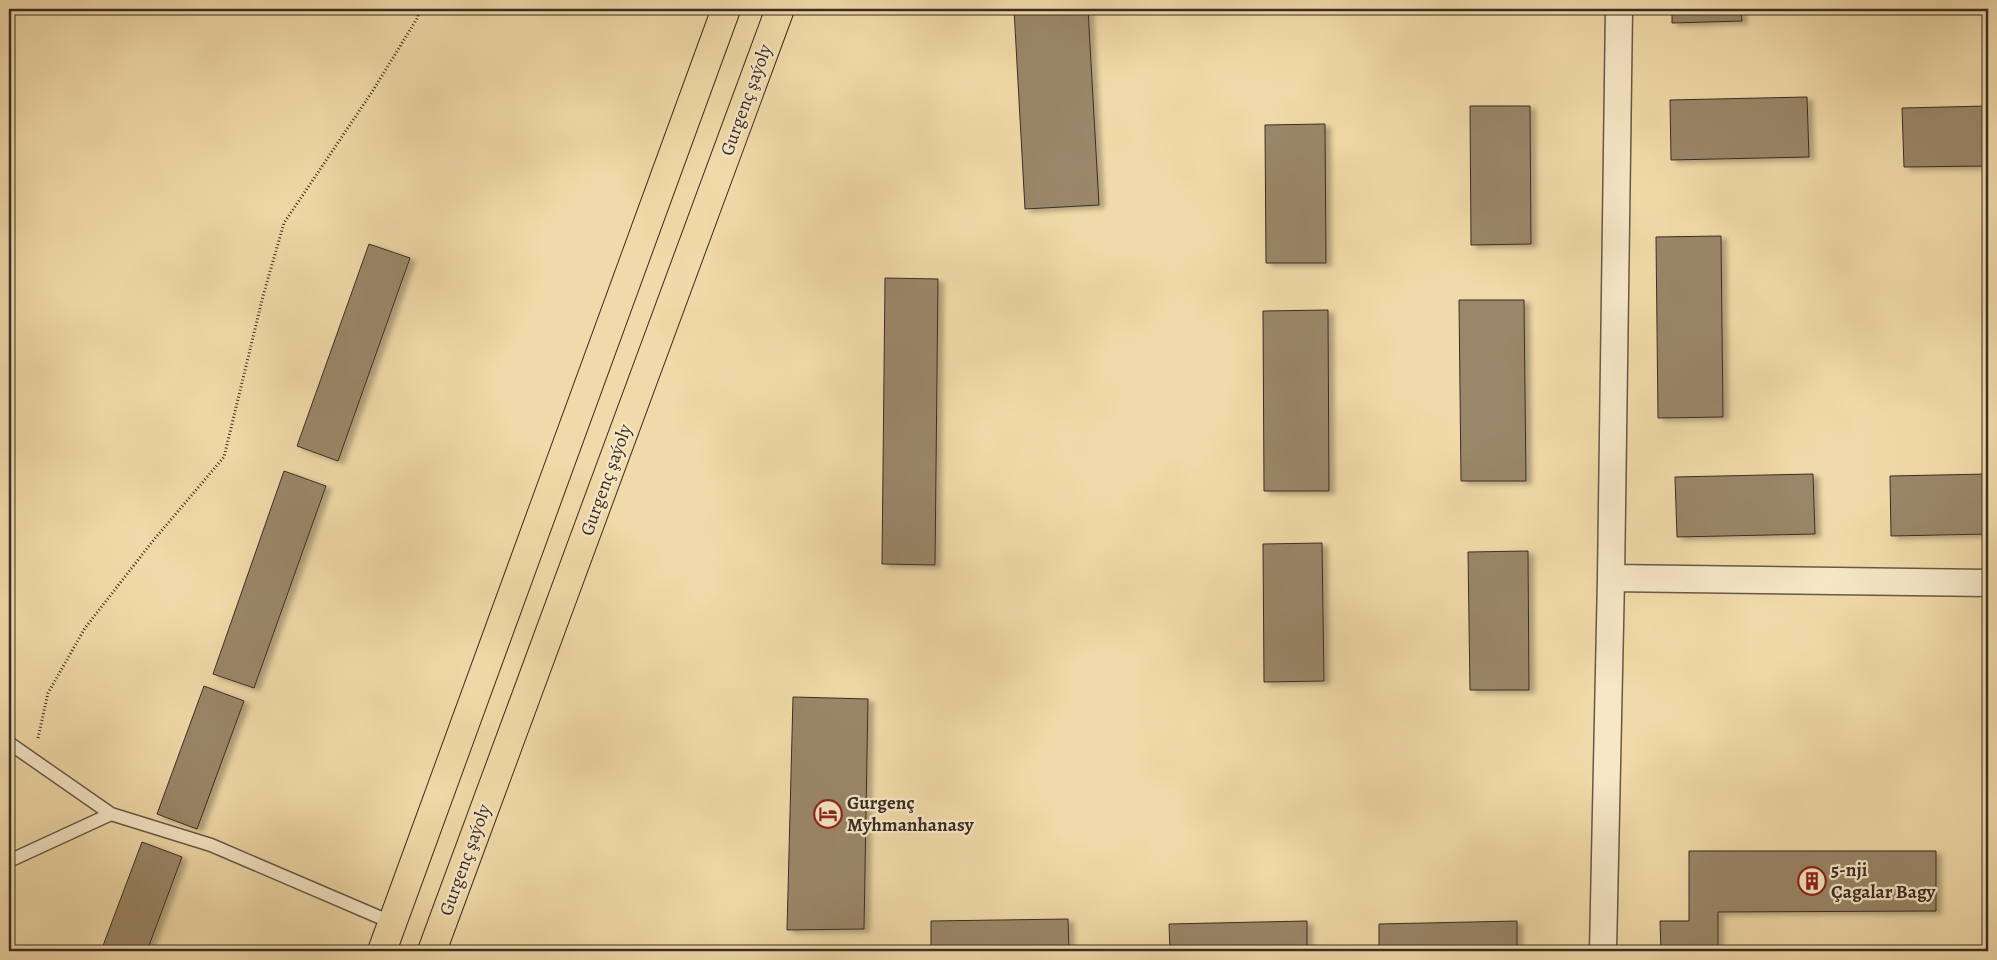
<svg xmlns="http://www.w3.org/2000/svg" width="1997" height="960" font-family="Alegreya,serif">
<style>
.building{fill:#9a8769;stroke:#3b2d24;filter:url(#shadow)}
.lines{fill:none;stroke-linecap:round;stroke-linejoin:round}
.service-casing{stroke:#685845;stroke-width:15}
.minor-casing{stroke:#685845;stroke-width:29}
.trunk-casing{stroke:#3b2d24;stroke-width:30}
.path{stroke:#3b2d24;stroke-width:3;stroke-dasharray:1 2.5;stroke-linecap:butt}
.service{stroke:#f6e7c7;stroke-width:12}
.minor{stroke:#f6e7c7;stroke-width:26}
.trunk{stroke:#f1daa9;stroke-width:28}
.labels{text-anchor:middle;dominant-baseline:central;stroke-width:4.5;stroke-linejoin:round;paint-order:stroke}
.street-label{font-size:19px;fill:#3b2d24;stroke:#f6e7c7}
.poi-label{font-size:19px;font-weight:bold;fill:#3b2d24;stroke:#f6e7c7;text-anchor:start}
</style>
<defs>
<filter id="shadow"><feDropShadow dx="5.5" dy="3" stdDeviation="2.5" flood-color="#0004"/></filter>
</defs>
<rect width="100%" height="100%" fill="#f1daa9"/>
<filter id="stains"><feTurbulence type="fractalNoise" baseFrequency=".004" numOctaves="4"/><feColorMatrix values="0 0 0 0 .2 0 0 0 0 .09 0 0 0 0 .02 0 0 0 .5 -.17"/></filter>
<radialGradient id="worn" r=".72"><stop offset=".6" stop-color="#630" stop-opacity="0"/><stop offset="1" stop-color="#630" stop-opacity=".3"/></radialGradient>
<path class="building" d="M1014,9H1088L1099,205L1025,209Z
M1672,9H1741L1742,21L1672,23Z
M1807,97L1809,157L1671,160L1670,100Z
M1470,106H1530L1531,244L1471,245Z
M1988,106V166L1904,167L1902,108Z
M1325,124L1326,263H1266L1265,125Z
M1721,236L1723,417L1658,418L1656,237Z
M369,244L410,258L338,461L297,446Z
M885,278L938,279L935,565L882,564Z
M1459,300H1524L1526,481H1461Z
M1328,310L1329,491H1264L1263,311Z
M284,471L326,486L254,688L213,674Z
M1813,474L1815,534L1677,537L1675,477Z
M1988,474V534L1891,536L1890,476Z
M1322,543L1324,681L1264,682L1263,544Z
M1528,551L1529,690H1470L1468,552Z
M204,686L244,701L197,829L157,814Z
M793,697L868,699L864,929L787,930Z
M142,842L182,857L147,951H101Z
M1689,851H1936V911L1718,912V951H1661L1660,921H1689Z
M1068,919L1069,951H931V921Z
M1307,921V951H1170L1169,924Z
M1517,921V951H1379V924Z"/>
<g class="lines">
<defs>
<path id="service" d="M9,743L111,814
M9,861L111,814L211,845L393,923"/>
<path id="minor" d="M1611,578L1988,583
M1603,951L1611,578L1619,9"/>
<path id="trunk" d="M382,951L726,9
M432,951L780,9"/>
</defs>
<use href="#service" class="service-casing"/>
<use href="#minor" class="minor-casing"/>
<use href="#trunk" class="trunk-casing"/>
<path class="path" d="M38,738L48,693L85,628L152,542L224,457L263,296L284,223L372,92L418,17V9"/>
<use href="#service" class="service"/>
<use href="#minor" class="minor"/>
<use href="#trunk" class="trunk"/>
</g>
<defs>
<symbol id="hotel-ring" viewBox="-11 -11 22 22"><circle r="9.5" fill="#f6e7c7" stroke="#8f2418" stroke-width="1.5"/><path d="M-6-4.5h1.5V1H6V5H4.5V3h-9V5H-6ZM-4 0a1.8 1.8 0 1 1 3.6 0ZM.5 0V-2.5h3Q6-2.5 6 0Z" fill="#8f2418"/></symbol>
<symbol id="building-ring" viewBox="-11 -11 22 22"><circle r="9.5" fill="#f6e7c7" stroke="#8f2418" stroke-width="1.5"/><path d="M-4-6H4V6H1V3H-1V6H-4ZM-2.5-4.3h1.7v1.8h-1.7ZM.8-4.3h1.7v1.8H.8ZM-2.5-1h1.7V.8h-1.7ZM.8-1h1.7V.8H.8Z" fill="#8f2418"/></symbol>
</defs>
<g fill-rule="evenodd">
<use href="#hotel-ring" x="812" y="798" width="32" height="32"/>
<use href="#building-ring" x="1796" y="865" width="32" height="32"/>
</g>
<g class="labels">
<g class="street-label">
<text transform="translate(746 100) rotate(-70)">Gurgenç şaýoly</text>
<text transform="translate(606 480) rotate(-70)">Gurgenç şaýoly</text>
<text transform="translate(465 860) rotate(-70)">Gurgenç şaýoly</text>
</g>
<g class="poi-label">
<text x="847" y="803">Gurgenç<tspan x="847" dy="22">Myhmanhanasy</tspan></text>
<text x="1831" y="870">5-nji<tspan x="1831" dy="22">Çagalar Bagy</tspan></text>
</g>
</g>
<rect width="1997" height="960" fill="none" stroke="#f1daa9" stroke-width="30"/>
<rect x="10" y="10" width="1977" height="940" fill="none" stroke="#3b2d24" stroke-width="2.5"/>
<rect x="15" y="15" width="1967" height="930" fill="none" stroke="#3b2d24"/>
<rect width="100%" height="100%" filter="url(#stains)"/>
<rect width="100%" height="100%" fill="url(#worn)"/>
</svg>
